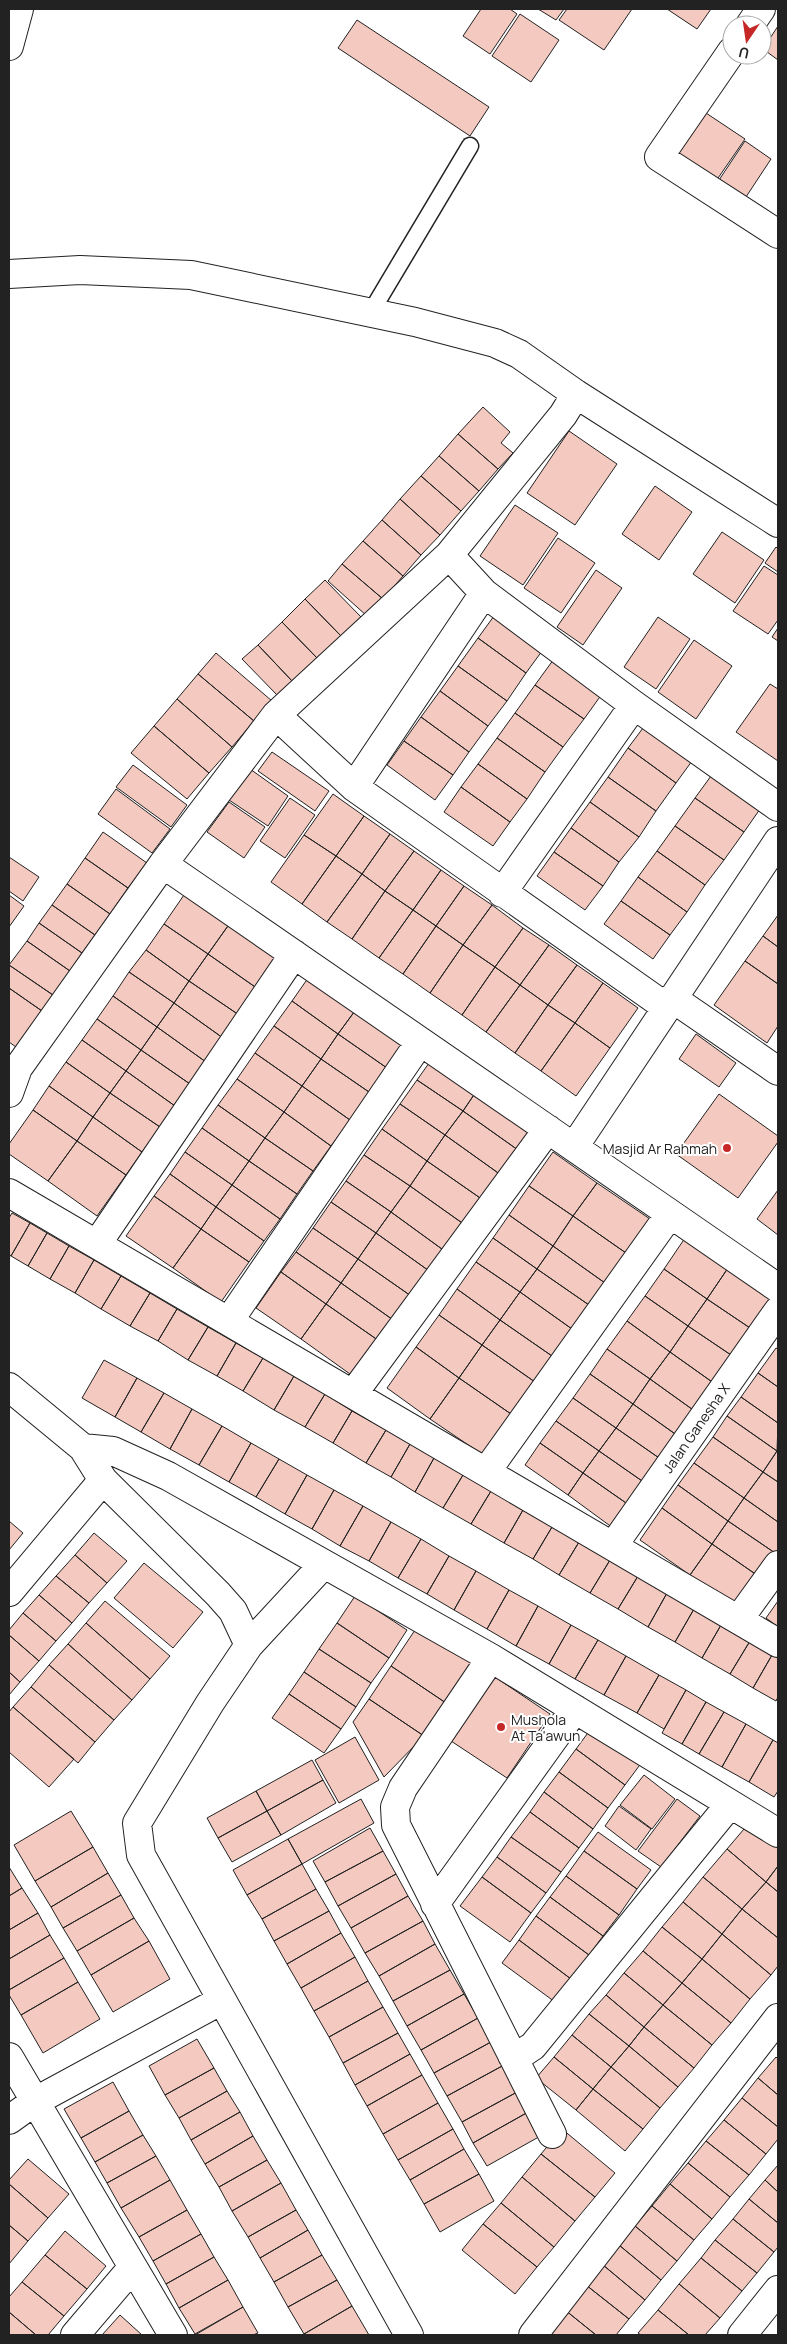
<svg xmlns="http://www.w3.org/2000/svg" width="787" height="2344" font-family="Manrope,sans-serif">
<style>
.building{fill:#f3c9c0;stroke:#222}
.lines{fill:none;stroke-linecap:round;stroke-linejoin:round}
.service-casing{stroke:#222;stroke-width:19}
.minor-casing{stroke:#222;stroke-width:30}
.service{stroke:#fff;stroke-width:16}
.minor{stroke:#fff;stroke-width:28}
.poi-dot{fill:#c62828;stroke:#fff;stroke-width:2}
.labels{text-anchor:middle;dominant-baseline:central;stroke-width:4;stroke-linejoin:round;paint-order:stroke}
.poi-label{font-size:14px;fill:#222;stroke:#fff;text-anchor:end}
.street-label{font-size:14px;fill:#222;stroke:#fff}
</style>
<rect width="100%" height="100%" fill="#fff"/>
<path class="building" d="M481,9H510L517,14L490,54L463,36Z
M538,9H564L556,20Z
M567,9H632L604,50L559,20Z
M667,9H711L697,29Z
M520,14L559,40L531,82L492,56Z
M357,20L489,107L470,136L338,48Z
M778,26V60L763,49Z
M703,111L745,139L716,181L674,154Z
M745,141L771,159L744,200L717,183Z
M483,407L510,432L501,443L513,453L498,469L458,434Z
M569,431L617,464L575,525L527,493Z
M458,434L498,469L479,491L439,456Z
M439,456L479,491L461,511L421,476Z
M421,476L461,511L440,535L400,499Z
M655,486L692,512L659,560L622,534Z
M400,499L440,535L421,555L382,520Z
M515,505L558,533L523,585L480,556Z
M382,520L421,555L403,576L363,541Z
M722,532L764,560L735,603L693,574Z
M558,538L595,563L561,613L524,588Z
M363,541L403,576L383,599L342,564Z
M776,547L778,549V572L765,563Z
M342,564L383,599L367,616L328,581Z
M764,566L778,575V620L768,634L733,611Z
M596,570L622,588L583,645L557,627Z
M325,580L361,617L341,636L305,599Z
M305,599L341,636L318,659L282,622Z
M502,605L550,640L526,673L478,638Z
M658,617L690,639L656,689L624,667Z
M282,622L318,659L293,682L258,645Z
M778,628V641L772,637Z
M478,638L526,673L507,701L458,666Z
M694,640L732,666L696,719L658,692Z
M258,645L293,682L278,696L242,659Z
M559,652L607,687L584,719L535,685Z
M216,653L272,701L254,721L198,674Z
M458,666L507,701L488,726L440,691Z
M198,674L254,721L232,747L177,699Z
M770,684L778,689V761L736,732Z
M535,685L584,719L563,747L515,713Z
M440,691L488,726L469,752L421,717Z
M177,699L232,747L209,773L154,726Z
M515,713L563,747L545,772L497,738Z
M652,716L700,750L676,783L628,748Z
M421,717L469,752L453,775L404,741Z
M154,726L209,773L187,799L131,753Z
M497,738L545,772L527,799L478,764Z
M404,741L453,775L435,800L387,765Z
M628,748L676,783L656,811L608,777Z
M272,752L329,791L315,811L258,771Z
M478,764L527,799L510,822L461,787Z
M133,765L187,805L171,827L116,787Z
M719,765L767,799L744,832L695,798Z
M250,769L288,796L268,826L229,800Z
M608,777L656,811L639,837L590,802Z
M461,787L510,822L493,846L444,812Z
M116,789L170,829L152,853L98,814Z
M333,794L364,816L336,856L304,835Z
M290,798L315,815L285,858L260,841Z
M695,798L744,832L724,860L675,826Z
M229,802L265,827L244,858L207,832Z
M590,802L639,837L619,862L571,828Z
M364,816L390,834L362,874L336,856Z
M675,826L724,860L705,885L657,851Z
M571,828L619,862L603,886L554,852Z
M103,832L147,863L128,888L85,858Z
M390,834L414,851L385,891L362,874Z
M304,835L336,856L302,904L271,882Z
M414,851L441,870L413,910L385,891Z
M657,851L705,885L687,912L638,877Z
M554,852L603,886L585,910L537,876Z
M336,856L362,874L327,922L302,904Z
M9,857L39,877L23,901L9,891Z
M85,858L128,888L110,914L67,884Z
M441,870L464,886L436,926L413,910Z
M362,874L385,891L352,939L327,922Z
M638,877L687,912L670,935L621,901Z
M67,884L110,914L95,935L52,905Z
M464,886L492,905L463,945L436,926Z
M385,891L413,910L379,958L352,939Z
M186,892L230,923L208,954L164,924Z
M9,895L24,906L9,927Z
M621,901L670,935L653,959L604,924Z
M52,905L95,935L82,953L39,923Z
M492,905L523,928L495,967L463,945Z
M413,910L436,926L403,974L379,958Z
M778,915V947L763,936Z
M39,923L82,953L70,971L27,941Z
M230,923L280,958L258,989L208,954Z
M164,924L208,954L189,981L146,950Z
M436,926L463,945L430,993L403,974Z
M523,928L549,945L520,985L495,967Z
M763,936L778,947V984L745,961Z
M27,941L70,971L53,995L9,965Z
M463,945L495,967L462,1015L430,993Z
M549,945L577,965L548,1005L520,985Z
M146,950L189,981L174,1003L129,972Z
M208,954L258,989L239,1015L189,981Z
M745,961L778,984V1026L767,1043L714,1005Z
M9,965L53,995L42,1011L9,988Z
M577,965L603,983L575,1023L548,1005Z
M495,967L520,985L486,1032L462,1015Z
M313,971L360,1004L338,1034L292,1001Z
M129,972L174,1003L157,1027L113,996Z
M189,981L239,1015L223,1038L174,1003Z
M603,983L638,1008L610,1048L575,1023Z
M520,985L548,1005L515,1053L486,1032Z
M9,988L42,1011L16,1047L9,1042Z
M113,996L157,1027L141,1050L97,1019Z
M292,1001L338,1034L321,1059L274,1026Z
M174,1003L223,1038L206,1062L157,1027Z
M360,1004L408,1037L387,1068L338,1034Z
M548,1005L575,1023L541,1071L515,1053Z
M97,1019L141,1050L126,1071L82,1040Z
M575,1023L610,1048L576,1096L541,1071Z
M274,1026L321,1059L302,1086L255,1053Z
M157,1027L206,1062L190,1084L141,1050Z
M338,1034L387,1068L369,1092L321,1059Z
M696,1034L736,1063L719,1087L679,1059Z
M82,1040L126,1071L110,1093L66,1062Z
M439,1049L484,1080L463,1111L417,1080Z
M141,1050L190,1084L175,1106L126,1071Z
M255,1053L302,1086L284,1112L237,1079Z
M321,1059L369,1092L350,1120L302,1086Z
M66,1062L110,1093L93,1117L49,1086Z
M126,1071L175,1106L160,1127L110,1093Z
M237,1079L284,1112L265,1138L218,1105Z
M417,1080L463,1111L445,1135L400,1104Z
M484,1080L540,1119L518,1150L463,1111Z
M49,1086L93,1117L77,1141L33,1110Z
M302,1086L350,1120L331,1146L284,1112Z
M110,1093L160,1127L142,1152L93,1117Z
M719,1094L778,1136V1142L738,1198L676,1154Z
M400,1104L445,1135L427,1161L382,1129Z
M218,1105L265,1138L249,1161L202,1128Z
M33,1110L77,1141L48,1181L9,1154V1144Z
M463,1111L518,1150L501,1175L445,1135Z
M284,1112L331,1146L313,1171L265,1138Z
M93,1117L142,1152L126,1175L77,1141Z
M202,1128L249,1161L232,1185L185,1152Z
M382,1129L427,1161L410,1186L364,1155Z
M445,1135L501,1175L483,1200L427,1161Z
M265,1138L313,1171L297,1194L249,1161Z
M77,1141L126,1175L97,1216L48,1181Z
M185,1152L232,1185L216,1207L170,1174Z
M553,1152L597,1183L573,1216L529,1186Z
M364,1155L410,1186L391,1212L346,1181Z
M249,1161L297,1194L280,1219L232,1185Z
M427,1161L483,1200L465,1225L410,1186Z
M170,1174L216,1207L201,1229L154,1196Z
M346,1181L391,1212L376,1233L331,1202Z
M597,1183L650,1219L626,1253L573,1216Z
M232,1185L280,1219L264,1241L216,1207Z
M410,1186L465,1225L446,1252L391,1212Z
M529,1186L573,1216L553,1246L509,1215Z
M778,1190V1235L757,1219Z
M154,1196L201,1229L173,1268L126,1236Z
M331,1202L376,1233L358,1259L313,1228Z
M216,1207L264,1241L249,1262L201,1229Z
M391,1212L446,1252L432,1273L376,1233Z
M12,1213L30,1223L11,1256L9,1255V1218Z
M509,1215L553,1246L537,1269L493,1238Z
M573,1216L626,1253L605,1283L553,1246Z
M30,1223L47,1233L28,1266L11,1256Z
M313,1228L358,1259L341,1283L296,1252Z
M201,1229L249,1262L221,1302L173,1268Z
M47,1233L69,1246L50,1279L28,1266Z
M376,1233L432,1273L414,1298L358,1259Z
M493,1238L537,1269L520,1292L476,1262Z
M685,1238L728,1268L707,1299L664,1269Z
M69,1246L94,1260L75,1293L50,1279Z
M553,1246L605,1283L589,1305L537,1269Z
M296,1252L341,1283L326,1304L281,1272Z
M358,1259L414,1298L396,1322L341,1283Z
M94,1260L121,1276L101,1309L75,1293Z
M476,1262L520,1292L500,1320L457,1289Z
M728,1268L774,1300L753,1330L707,1299Z
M537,1269L589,1305L572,1329L520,1292Z
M664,1269L707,1299L688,1326L645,1296Z
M281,1272L326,1304L301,1339L256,1308Z
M121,1276L150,1293L130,1326L101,1309Z
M341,1283L396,1322L382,1343L326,1304Z
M457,1289L500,1320L482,1345L439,1315Z
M520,1292L572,1329L552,1356L500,1320Z
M150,1293L177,1309L158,1341L130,1326Z
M645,1296L688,1326L670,1352L627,1321Z
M707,1299L753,1330L734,1357L688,1326Z
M326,1304L382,1343L357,1379L301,1339Z
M177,1309L208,1327L188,1360L158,1341Z
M439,1315L482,1345L459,1378L416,1347Z
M500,1320L552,1356L535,1382L482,1345Z
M627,1321L670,1352L650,1379L607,1349Z
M688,1326L734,1357L715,1384L670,1352Z
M208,1327L236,1343L217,1376L188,1360Z
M236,1343L263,1358L243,1391L217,1376Z
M482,1345L535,1382L511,1414L459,1378Z
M416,1347L459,1378L430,1419L387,1388Z
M776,1348L778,1349V1387L758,1373Z
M607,1349L650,1379L633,1404L590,1374Z
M670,1352L715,1384L696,1412L650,1379Z
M263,1358L294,1376L274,1410L243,1391Z
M104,1360L137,1378L115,1417L82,1398Z
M758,1373L778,1387V1423L741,1397Z
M590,1374L633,1404L616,1428L573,1398Z
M294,1376L325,1394L305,1427L274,1410Z
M137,1378L164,1393L141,1432L115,1417Z
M459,1378L511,1414L483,1455L430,1419Z
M650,1379L696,1412L678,1436L633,1404Z
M164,1393L192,1409L170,1449L141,1432Z
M325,1394L352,1411L333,1443L305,1427Z
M741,1397L778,1423L777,1451L727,1416Z
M573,1398L616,1428L599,1451L556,1421Z
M633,1404L678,1436L662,1460L616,1428Z
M192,1409L222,1426L199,1465L170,1449Z
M352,1411L386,1430L366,1463L333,1443Z
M727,1416L777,1451L763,1472L713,1437Z
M556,1421L599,1451L583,1473L540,1443Z
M222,1426L251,1443L229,1482L199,1465Z
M616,1428L662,1460L645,1483L599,1451Z
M386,1430L410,1444L391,1477L366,1463Z
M713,1437L763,1472L744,1498L694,1463Z
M251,1443L279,1459L256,1497L229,1482Z
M540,1443L583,1473L568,1495L525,1465Z
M410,1444L434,1458L415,1492L391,1477Z
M599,1451L645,1483L629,1505L583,1473Z
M777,1451L778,1452V1482L763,1472Z
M434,1458L463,1475L443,1508L415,1492Z
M279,1459L307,1475L285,1514L256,1497Z
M694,1463L744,1498L728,1521L678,1485Z
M763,1472L778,1482V1522L744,1498Z
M583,1473L629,1505L613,1528L568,1495Z
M307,1475L334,1490L312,1529L285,1514Z
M463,1475L491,1491L471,1524L443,1508Z
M678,1485L728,1521L712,1544L662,1508Z
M334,1490L363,1506L340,1546L312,1529Z
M491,1491L523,1510L504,1543L471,1524Z
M744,1498L778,1522V1555L728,1521Z
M363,1506L391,1522L369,1561L340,1546Z
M662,1508L712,1544L690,1575L640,1540Z
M523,1510L552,1527L533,1559L504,1543Z
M9,1521L23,1533L9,1550Z
M728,1521L778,1555L764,1580L712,1544Z
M391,1522L421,1539L398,1578L369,1561Z
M552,1527L579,1542L559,1575L533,1559Z
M94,1533L127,1561L107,1583L75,1555Z
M421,1539L449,1556L427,1594L398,1578Z
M579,1542L610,1560L590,1593L559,1575Z
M712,1544L764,1580L742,1611L690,1575Z
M75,1555L107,1583L89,1603L56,1576Z
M449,1556L476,1571L454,1610L427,1594Z
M610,1560L638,1576L618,1609L590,1593Z
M144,1563L203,1612L173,1648L114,1598Z
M476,1571L509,1590L487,1629L454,1610Z
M56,1576L89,1603L72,1623L39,1595Z
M638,1576L667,1593L648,1627L618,1609Z
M509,1590L538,1606L516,1646L487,1629Z
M667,1593L694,1609L675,1642L648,1627Z
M39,1595L72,1623L56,1641L23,1613Z
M355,1596L407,1630L389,1658L337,1623Z
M105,1601L170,1656L150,1679L86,1623Z
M778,1601V1627L766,1618Z
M538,1606L571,1625L549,1664L516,1646Z
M694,1609L721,1625L702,1658L675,1642Z
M23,1613L56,1641L39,1661L9,1635V1630Z
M86,1623L150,1679L132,1700L68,1644Z
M337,1623L389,1658L371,1683L319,1649Z
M571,1625L598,1640L575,1679L549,1664Z
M721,1625L750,1641L730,1674L702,1658Z
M417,1627L473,1663L446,1703L391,1666Z
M9,1635L39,1661L20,1682L9,1672Z
M598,1640L626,1656L604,1695L575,1679Z
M750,1641L772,1655L753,1688L730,1674Z
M68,1644L132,1700L114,1720L49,1665Z
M319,1649L371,1683L356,1707L304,1672Z
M772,1655L778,1658V1697L776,1701L753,1688Z
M626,1656L659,1675L637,1713L604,1695Z
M49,1665L114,1720L95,1742L31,1687Z
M391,1666L446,1703L424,1736L369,1699Z
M9,1672L20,1682L9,1695Z
M304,1672L356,1707L341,1729L289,1694Z
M659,1675L686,1690L664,1729L637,1713Z
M495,1677L550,1714L507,1778L451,1741Z
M31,1687L95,1742L78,1763L13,1707Z
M686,1690L706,1702L682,1744L662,1733Z
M289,1694L341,1729L324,1753L272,1718Z
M369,1699L424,1736L384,1777L353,1722Z
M706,1702L724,1712L699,1754L682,1744Z
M13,1707L74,1759L49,1787L9,1752V1712Z
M724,1712L746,1724L722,1767L699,1754Z
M746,1724L773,1740L749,1782L722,1767Z
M593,1726L642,1762L625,1785L576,1749Z
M355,1737L379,1780L339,1803L315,1760Z
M773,1740L778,1743V1791L774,1797L749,1782Z
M576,1749L625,1785L608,1808L559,1772Z
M312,1760L323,1780L267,1811L256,1791Z
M559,1772L608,1808L593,1829L544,1792Z
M644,1775L675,1799L652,1829L620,1805Z
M323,1780L336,1803L281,1835L267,1811Z
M256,1791L267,1811L218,1838L207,1818Z
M544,1792L593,1829L579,1848L530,1812Z
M361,1799L374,1823L302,1864L288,1839Z
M677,1799L700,1816L661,1867L638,1851Z
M619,1806L651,1829L636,1850L605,1826Z
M71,1811L93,1847L35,1881L14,1845Z
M267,1811L281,1835L232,1862L218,1838Z
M530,1812L579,1848L561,1872L511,1837Z
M370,1828L383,1851L325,1882L313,1861Z
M744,1829L778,1848V1866L766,1882L727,1849Z
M598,1832L651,1870L637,1889L584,1851Z
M511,1837L561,1872L546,1893L497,1857Z
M288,1839L302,1864L247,1895L233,1870Z
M93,1847L108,1873L51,1907L35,1881Z
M727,1849L766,1882L742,1909L703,1877Z
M383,1851L396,1874L338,1906L325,1882Z
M584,1851L637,1889L619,1915L566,1876Z
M497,1857L546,1893L531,1913L482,1877Z
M302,1864L316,1889L262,1919L247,1895Z
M778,1866V1892L766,1882Z
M9,1867L22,1888L9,1896Z
M108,1873L121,1895L63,1928L51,1907Z
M396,1874L408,1896L351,1928L338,1906Z
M566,1876L619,1915L603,1936L550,1897Z
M482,1877L531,1913L510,1942L460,1906Z
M703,1877L742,1909L722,1934L683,1902Z
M766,1882L778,1892V1938L742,1909Z
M22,1888L38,1913L9,1930V1896Z
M316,1889L329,1911L274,1941L262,1919Z
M121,1895L134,1918L77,1951L63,1928Z
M408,1896L423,1921L365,1953L351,1928Z
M550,1897L603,1936L589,1955L536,1916Z
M683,1902L722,1934L702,1959L662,1927Z
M742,1909L778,1938V1966L771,1975L722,1934Z
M329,1911L341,1933L287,1964L274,1941Z
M38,1913L50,1935L9,1959V1930Z
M536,1916L589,1955L571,1979L519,1940Z
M134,1918L149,1941L91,1975L77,1951Z
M423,1921L435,1944L379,1976L365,1953Z
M662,1927L702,1959L682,1983L643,1951Z
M341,1933L355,1957L301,1988L287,1964Z
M722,1934L771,1975L750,1999L702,1959Z
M50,1935L64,1958L9,1990V1959Z
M519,1940L571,1979L555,2002L502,1963Z
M149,1941L170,1979L113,2012L91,1975Z
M435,1944L450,1970L393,2001L379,1976Z
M643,1951L682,1983L663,2005L624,1973Z
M355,1957L368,1981L314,2011L301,1988Z
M64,1958L78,1982L21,2015L9,1995V1990Z
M702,1959L750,1999L731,2023L682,1983Z
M450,1970L464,1994L407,2026L393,2001Z
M624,1973L663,2005L644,2027L606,1995Z
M368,1981L383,2007L329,2037L314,2011Z
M78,1982L100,2019L43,2053L21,2015Z
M682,1983L731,2023L712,2045L663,2005Z
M464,1994L478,2018L421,2050L407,2026Z
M606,1995L644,2027L629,2046L589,2014Z
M663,2005L712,2045L694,2068L644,2027Z
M383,2007L398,2033L343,2063L329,2037Z
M589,2014L629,2046L611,2067L572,2035Z
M478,2018L491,2042L434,2073L421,2050Z
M644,2027L694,2068L678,2087L629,2046Z
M398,2033L410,2054L355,2085L343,2063Z
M572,2035L611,2067L593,2089L554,2057Z
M197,2039L214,2068L165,2095L149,2066Z
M491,2042L504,2065L447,2096L434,2073Z
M629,2046L678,2087L660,2108L611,2067Z
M410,2054L422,2075L367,2106L355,2085Z
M554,2057L593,2089L576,2110L536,2078Z
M776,2057L778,2059V2095L758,2078Z
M504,2065L519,2091L462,2122L447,2096Z
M611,2067L660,2108L643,2129L593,2089Z
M214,2068L227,2091L179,2118L165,2095Z
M422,2075L438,2103L383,2134L367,2106Z
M758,2078L778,2095V2127L742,2098Z
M113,2082L129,2111L81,2138L64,2109Z
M593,2089L643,2129L625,2151L576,2110Z
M227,2091L240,2112L191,2140L179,2118Z
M519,2091L530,2111L473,2143L462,2122Z
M742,2098L778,2127V2139L766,2154L724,2120Z
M438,2103L453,2129L398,2160L383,2134Z
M129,2111L143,2135L95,2162L81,2138Z
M530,2111L544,2134L487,2166L473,2143Z
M240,2112L253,2136L205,2164L191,2140Z
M724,2120L766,2154L749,2175L706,2141Z
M453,2129L464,2149L410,2180L398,2160Z
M562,2129L615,2173L595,2197L541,2154Z
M143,2135L156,2156L107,2183L95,2162Z
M253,2136L267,2160L219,2187L205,2164Z
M706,2141L749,2175L730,2197L688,2163Z
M464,2149L479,2174L424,2204L410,2180Z
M541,2154L595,2197L575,2221L522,2177Z
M156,2156L170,2180L121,2208L107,2183Z
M28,2159L69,2194L48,2218L9,2184V2180Z
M267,2160L281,2183L232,2211L219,2187Z
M688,2163L730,2197L712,2219L670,2184Z
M778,2165V2192L765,2180Z
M479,2174L494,2201L440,2232L424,2204Z
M522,2177L575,2221L554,2247L501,2203Z
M170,2180L187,2210L139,2237L121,2208Z
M765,2180L778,2192V2223L749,2199Z
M281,2183L296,2210L248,2237L232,2211Z
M9,2184L48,2218L28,2241L9,2225Z
M670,2184L712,2219L694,2240L652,2206Z
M749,2199L778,2223V2247L774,2252L733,2219Z
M501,2203L554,2247L537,2267L483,2224Z
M652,2206L694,2240L677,2261L635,2226Z
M187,2210L201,2234L153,2261L139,2237Z
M296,2210L308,2230L260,2258L248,2237Z
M733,2219L774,2252L757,2273L715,2240Z
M483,2224L537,2267L515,2294L462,2250Z
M9,2225L28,2241L9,2264Z
M635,2226L677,2261L661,2280L619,2245Z
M308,2230L322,2255L274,2282L260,2258Z
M65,2231L106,2266L87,2289L45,2255Z
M201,2234L214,2257L166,2284L153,2261Z
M715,2240L757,2273L742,2291L701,2258Z
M619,2245L661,2280L645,2300L603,2265Z
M45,2255L87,2289L64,2316L22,2282Z
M322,2255L337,2280L288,2307L274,2282Z
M214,2257L228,2280L179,2308L166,2284Z
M701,2258L742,2291L720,2318L679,2284Z
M603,2265L645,2300L629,2319L586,2285Z
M228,2280L243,2307L195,2334L179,2308Z
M337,2280L352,2306L304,2334L288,2307Z
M22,2282L64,2316L48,2335H36L9,2312V2297Z
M679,2284L720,2318L705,2335H689L658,2310Z
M586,2285L629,2319L616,2335H596L565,2310Z
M352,2306L369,2335H304V2334Z
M243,2307L258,2333L253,2335H195Z
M565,2310L596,2335H545Z
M658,2310L689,2335H641L638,2333Z
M9,2312L36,2335H9Z
M120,2315L142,2335H102Z"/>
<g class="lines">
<defs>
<path id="service" d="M371,312L470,146"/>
<path id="minor" d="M750,25L761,9
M9,46L19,9
M732,51L659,157L778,234
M9,274L80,270L191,275L415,322L495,343L519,354L576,394L778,523
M449,555L484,593L634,705L778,807
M276,715L354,787L666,1007
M354,787L484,593
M163,864L778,1288
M502,893L634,705
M672,998L778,1071
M9,1093L18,1068L163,864L276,715L449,555L563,415L576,394
M574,1147L778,841
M9,1193L778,1643
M97,1244L294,954
M229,1321L420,1042
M9,1387L83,1448L103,1480L218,1594L233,1611L249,1645
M353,1394L548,1129
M83,1448L113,1451L168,1476L491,1658L778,1833
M486,1472L670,1214
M613,1546L778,1311
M323,1565L249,1645L210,1703L137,1823L141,1855L409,2335
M9,1592L103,1480
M739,1619L778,1565
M491,1658L403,1788L395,1807L396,1825L552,2134
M435,1904L575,1709
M512,2055L524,2052L533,2046L730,1804
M9,2057L173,2335
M9,2120L34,2102L222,2000
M75,2335L132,2268
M533,2335L778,2018
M742,2335L778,2290"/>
</defs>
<use href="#service" class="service-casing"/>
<use href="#minor" class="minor-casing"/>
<use href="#service" class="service"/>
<use href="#minor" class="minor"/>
</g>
<g class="poi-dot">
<circle cx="727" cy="1148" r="5"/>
<circle cx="501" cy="1727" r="5"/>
</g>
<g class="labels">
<g class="poi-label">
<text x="717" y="1148">Masjid Ar Rahmah</text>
<text x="511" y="1719" text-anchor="start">Mushola<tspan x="511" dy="16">At Ta'awun</tspan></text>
</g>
<g class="street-label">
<text transform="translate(696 1428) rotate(-55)">Jalan Ganesha X</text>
</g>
</g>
<rect width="787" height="2344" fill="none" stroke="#222222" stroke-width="20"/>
<g transform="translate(747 40) rotate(193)"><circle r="24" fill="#ffffff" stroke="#a7a7a7"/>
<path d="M0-4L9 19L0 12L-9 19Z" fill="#c62828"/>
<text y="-8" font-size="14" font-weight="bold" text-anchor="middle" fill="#222222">U</text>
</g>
</svg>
